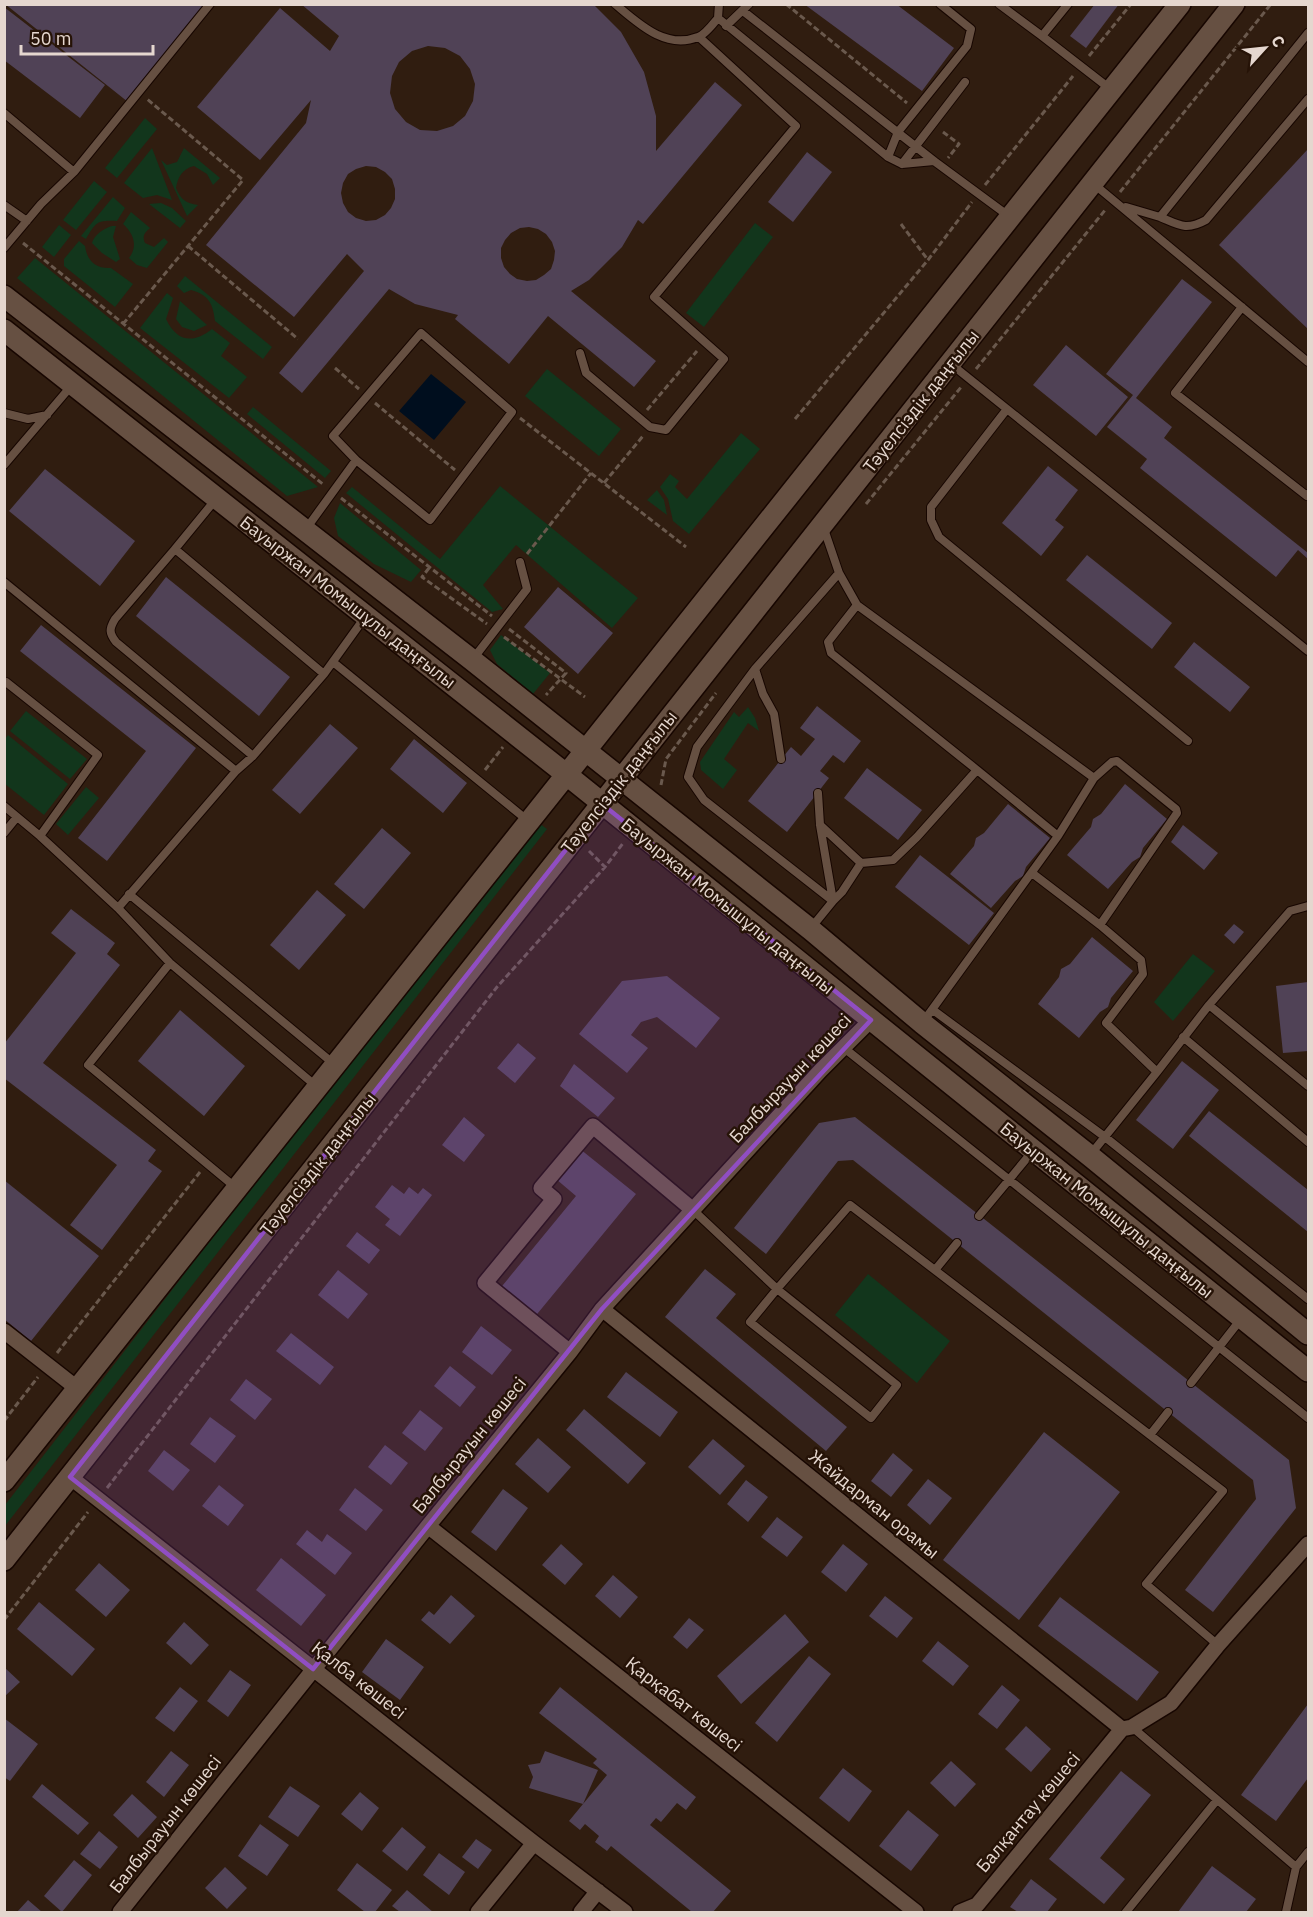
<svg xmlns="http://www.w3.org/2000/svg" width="1313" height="1917" font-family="'IBM Plex Sans',sans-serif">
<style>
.green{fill:#12361c}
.water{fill:#000e1e}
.building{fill:#504256;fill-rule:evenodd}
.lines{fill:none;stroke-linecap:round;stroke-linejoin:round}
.service-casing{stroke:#170600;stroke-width:10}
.minor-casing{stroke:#170600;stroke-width:18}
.secondary-casing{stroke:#170600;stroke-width:24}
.path{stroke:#6a594d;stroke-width:3;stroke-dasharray:6 3;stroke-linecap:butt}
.service{stroke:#665042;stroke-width:8}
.minor{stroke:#665042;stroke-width:15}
.secondary{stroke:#665042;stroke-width:21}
.marked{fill:#904ec2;fill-opacity:0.2;stroke:#904ec2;stroke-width:4.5;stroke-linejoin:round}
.labels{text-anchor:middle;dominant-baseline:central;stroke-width:5;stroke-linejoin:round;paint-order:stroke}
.street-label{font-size:18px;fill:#e5d7cf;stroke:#261307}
</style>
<rect width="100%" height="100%" fill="#301d10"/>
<path class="green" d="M145,118L157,129L117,178L105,168Z
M152,148L172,200L157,195L143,198L124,183Z
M184,148L220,178L213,185L207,174L194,166C182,169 178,177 176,188C181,200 186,203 198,205L187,216L161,160L167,165L177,162Z
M94,181L107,192L76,230L63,220Z
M113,197L125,208L117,221C97,220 96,222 86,239L81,236Z
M161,203L172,208L186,221L180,228L149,204Z
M131,212L150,228C144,233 142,236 145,243L154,247L164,238L168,242L147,268L137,265L129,258C138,246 134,234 123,224Z
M755,223L773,237L704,327L686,313Z
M59,225L71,235L54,257L42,247Z
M112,226H116L113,237L120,259L116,262L102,253L92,243C94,235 104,228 112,226Z
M79,241L85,246C87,261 96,269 111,268L133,284L115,307L64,266V259Z
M35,258L318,487L287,496L17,278Z
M185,276L272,347L263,359L215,321C213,304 209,295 191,290L184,293L177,286Z
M167,293L173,298L166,319C177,342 193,344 212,329L230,343L221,356L247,377L229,398L140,328Z
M180,301L207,325L194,331L182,327L176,319Z
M547,369L621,429L599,456L525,396Z
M253,407L331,471L325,478L247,414Z
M741,433L760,449L689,534L673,521L668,499L660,487L670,474L679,481L675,487L687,499Z
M500,486L638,598L612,628L516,545L483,585L503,609L492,612L346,493L352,487L440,559Z
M657,490L664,500L667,515L647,500Z
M340,503L421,570L411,582L374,564L338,536L334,518Z
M501,635L550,673L533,694L497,664L490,650Z
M748,707L755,718L759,731L748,723L724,759L737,770L723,789L701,770L700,762L734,712L739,717Z
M26,711L87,759L70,779L10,731Z
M8,735L68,784L44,815L5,784V739Z
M86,787L99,798L68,835L56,824Z
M536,821L547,829L5,1526V1505Z
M1193,954L1215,971L1173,1021L1154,1002Z
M868,1274L950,1341L917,1383L835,1315Z"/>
<path class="water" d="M431,374L466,402L434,440L399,411Z"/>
<path class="building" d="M5,4H206L128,102Z
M301,4H593L621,32L644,72L656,116V151L715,82L742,105L643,224L638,220L622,247L589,280L571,291L656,361L634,387L548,316L509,364L455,319L458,315L415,304L389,289L302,393L279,373L364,271L347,254L294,317L206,245L306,123L311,100L260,160L197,107L280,8L330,51L339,36ZM428,46L445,48L460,56L470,69L475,84L473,101L465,116L453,126L437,131L420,130L406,122L395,109L390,93L392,76L399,62L412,51ZM366,166L376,167L385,172L392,179L395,189V199L391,208L385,215L376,220L366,221L356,218L348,212L343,203L341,193L343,183L348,174L356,169ZM529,227L538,229L546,234L552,242L555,251L554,260L551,269L544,275L536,280L527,281L517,279L510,274L504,267L501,258V248L505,240L511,233L520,228Z
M804,4H896L954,48L922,91Z
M1095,4H1119L1086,48L1070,36Z
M4,7L105,85L80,118L4,60Z
M1308,149V329L1219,245Z
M807,152L832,172L793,222L768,202Z
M1182,279L1212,302L1136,398L1172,427L1164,438L1308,553V559L1298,550L1276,577L1140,468L1147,459L1107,427L1133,395L1106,374Z
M1066,345L1128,397L1096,436L1033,385Z
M1048,466L1078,490L1055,520L1064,527L1041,556L1002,523Z
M45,469L135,541L100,586L9,511Z
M1087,555L1172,623L1152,649L1066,580Z
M166,577L290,677L259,716L136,616Z
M558,587L613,633L578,674L524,627Z
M41,625L196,748L107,861L78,838L146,751L20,651Z
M1194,642L1250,687L1230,712L1174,667Z
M817,706L861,741L844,763L833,755L820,771L829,778L787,832L748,801L791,747L801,756L815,739L800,728Z
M330,724L358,748L300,814L272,790Z
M414,739L467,783L443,813L390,769Z
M867,768L922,810L898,840L844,798Z
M1125,784L1167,819L1143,848L1140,857L1132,862L1108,889L1067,855L1091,827L1093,819L1101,814Z
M1008,804L1050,838L1026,867L1023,876L1015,881L991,908L950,874L974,846L976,838L984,833Z
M1183,825L1218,853L1204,870L1171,842Z
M382,828L411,853L364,909L334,884Z
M920,855L994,913L969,945L895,887Z
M317,890L346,915L299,970L270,945Z
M71,909L115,943L107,954L120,965L43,1063L156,1150L148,1161L162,1171L102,1250L70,1225L117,1165L4,1078V1044L76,953L51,933Z
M1234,924L1244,932L1234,944L1224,935Z
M1092,937L1133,971L1111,998L1108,1007L1100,1012L1079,1038L1038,1004L1059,977L1061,969L1070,964Z
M667,976L720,1018L696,1048L657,1017L641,1022L631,1035L648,1048L627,1073L579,1034L622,981Z
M1308,982V1051L1283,1053L1276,986Z
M180,1010L245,1066L204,1116L138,1061Z
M518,1043L536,1058L515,1083L497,1068Z
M1182,1061L1219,1090L1173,1149L1136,1120Z
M574,1064L615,1098L598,1117L560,1086Z
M1209,1111L1308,1190V1232L1189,1136Z
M464,1117L485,1135L464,1162L442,1145Z
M855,1117L1289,1460L1296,1508L1213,1612L1185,1590L1256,1499L1253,1480L853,1160L838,1161L766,1254L734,1228L819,1123Z
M580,1149L636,1194L533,1319L498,1291L576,1196L556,1179Z
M4,1180L99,1256L31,1341L4,1319Z
M392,1185L404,1194L409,1187L418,1194L423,1188L432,1195L400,1236L385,1225L390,1219L375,1207Z
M357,1232L380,1250L369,1264L346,1246Z
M705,1269L736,1294L716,1318L847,1427L826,1451L665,1317Z
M338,1270L368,1294L348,1319L318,1295Z
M481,1326L512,1350L492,1375L462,1352Z
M291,1333L334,1367L320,1385L276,1351Z
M450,1366L476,1387L460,1407L434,1386Z
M626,1372L678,1412L660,1437L607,1397Z
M246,1379L272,1399L255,1420L230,1400Z
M584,1409L646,1463L628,1484L566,1430Z
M420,1410L443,1428L425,1451L402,1433Z
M210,1417L236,1436L215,1463L190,1444Z
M1044,1432L1120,1492L1019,1620L943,1560Z
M538,1438L571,1467L548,1493L515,1464Z
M713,1439L745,1466L720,1495L688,1467Z
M385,1445L408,1463L391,1485L368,1467Z
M164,1450L190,1470L173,1491L148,1471Z
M893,1453L913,1470L891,1497L871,1481Z
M928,1479L952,1498L930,1525L907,1505Z
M746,1480L768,1497L748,1522L727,1504Z
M219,1485L244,1505L228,1526L202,1506Z
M355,1488L383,1510L366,1531L339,1510Z
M503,1489L528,1508L496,1551L471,1532Z
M777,1517L803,1537L787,1557L761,1537Z
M307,1530L322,1542L327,1534L352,1553L335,1575L296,1544Z
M561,1544L583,1564L565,1585L542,1565Z
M843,1544L868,1564L846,1592L821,1572Z
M281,1558L326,1595L301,1626L256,1590Z
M99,1563L130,1590L106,1617L75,1590Z
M613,1575L638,1597L620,1618L595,1596Z
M451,1595L475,1616L450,1644L421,1620L429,1611L434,1615Z
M885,1596L913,1618L897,1638L869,1616Z
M1060,1597L1159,1672L1137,1701L1038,1626Z
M39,1602L95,1649L72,1676L17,1629Z
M785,1614L809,1642L741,1704L717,1676Z
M689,1618L704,1630L687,1649L673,1637Z
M184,1622L209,1645L191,1665L166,1643Z
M386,1639L424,1667L400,1700L362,1672Z
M938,1641L969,1666L953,1686L922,1661Z
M809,1656L831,1674L777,1742L755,1723Z
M4,1667L20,1682L4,1697Z
M230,1670L251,1685L228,1717L207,1701Z
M1002,1685L1020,1700L997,1729L978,1714Z
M180,1687L198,1701L174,1732L155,1718Z
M560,1687L696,1797L686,1810L677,1803L661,1822L656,1818L650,1825L731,1891L713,1912H692L611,1846L607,1851L595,1842L599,1836L585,1824L580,1830L569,1821L583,1804L529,1788L533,1777L528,1765L540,1763L545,1751L598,1770L583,1804L607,1775L593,1763L597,1759L539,1713Z
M1308,1704V1778L1276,1821L1241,1795Z
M4,1718L38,1744L10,1781L4,1777Z
M1026,1726L1051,1749L1031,1772L1005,1749Z
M171,1751L189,1765L164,1797L146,1782Z
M951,1761L976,1784L955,1807L930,1783Z
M843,1768L872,1791L849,1822L819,1798Z
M1121,1771L1151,1795L1100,1858L1125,1879L1104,1904L1049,1859Z
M42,1784L89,1823L78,1835L32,1797Z
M290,1786L320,1806L298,1837L268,1817Z
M360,1792L379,1808L362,1831L341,1814Z
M132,1794L157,1817L138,1838L113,1815Z
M908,1810L939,1835L911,1871L879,1846Z
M260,1824L289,1845L267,1876L238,1856Z
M402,1827L426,1847L407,1871L382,1851Z
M99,1831L118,1847L100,1869L80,1854Z
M476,1839L492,1850L478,1869L462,1857Z
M439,1853L465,1872L449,1895L423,1875Z
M74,1860L92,1875L62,1912L44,1896Z
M357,1863L392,1890L375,1912H365L337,1890Z
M1212,1866L1256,1899L1246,1912H1178Z
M225,1867L247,1888L227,1909L205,1888Z
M1031,1879L1057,1899L1047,1912H1018L1010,1907Z
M407,1890L433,1912H400L392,1906Z
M28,1900L42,1912H17Z"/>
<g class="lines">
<defs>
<path id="service" d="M615,4C638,23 665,50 698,37C705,35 713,24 718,18L719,4
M999,4L1042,36L1068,4
M743,11L934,161L1010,217
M718,18L888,157L902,164L934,161
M726,26L749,4
M1042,36L1109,88
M4,113L74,172
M888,157L898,132L967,46L971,29L940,4
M902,164L965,82
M1095,185L1308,362
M4,205L27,221
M1126,207L1160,217L1308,33
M1160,217C1179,225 1186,231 1206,220L1308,99
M4,248L41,204L74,172L210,4
M1242,307L1175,393L1307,496L1308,494
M580,353L586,373L650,427L666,430L724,359L654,297L796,126L699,37
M951,364L1308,651
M1007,409L931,507V520L939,537L1188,741
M4,413L28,419L47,415
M4,465L72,385
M216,499L175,549L324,674L365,617
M306,529L356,460L430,520L512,412L421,333L333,436L356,460
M175,549L115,619C109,629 109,633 116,642L253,756L324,674
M839,573L857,605L1094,778L1058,836L923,1022
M4,582L236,771L118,908
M857,605L828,642L831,653L977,770L917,837L893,860L861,863
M473,659L527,589L520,562
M333,662L527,820
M755,669L697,747L688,777L704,800L833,901L842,892L861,863L820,825
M6,682L98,755L40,836
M781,759L774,714L763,694L755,669L839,573L823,526
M977,770L1058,836
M236,771L253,756
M1094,778L1112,762L1117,761L1176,809L1177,813L1100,925
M4,806L40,836L118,908L170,963L316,1086
M4,833L17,817
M1032,873L1100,925L1141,960L1143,974L1106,1023L1157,1072L1091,1154
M129,894L334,1064
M811,928L833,901L820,825L818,793
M170,963L88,1065L235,1187
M1209,1005L1308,1086
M933,1010L1105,1137L1308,1299
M1183,1037L1308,1142
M844,1048L1308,1418
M1157,1072L1209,1005L1290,911L1308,906
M693,1210L777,1289L850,1205L1223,1491L1146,1584L1218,1645
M979,1216L1032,1152
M935,1270L957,1243
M777,1289L897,1385L871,1418L750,1322Z
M1191,1383L1241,1319
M1150,1435L1168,1412
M1132,1727L1296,1867L1308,1852
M1126,1912L1217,1800
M1286,1912L1296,1867"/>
<path id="minor" d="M602,1309L1122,1729
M4,1331L78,1389
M570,1352L485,1283L554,1199L541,1188L593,1126L693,1210
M70,1477L534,1843L625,1912
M428,1526L916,1912
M1122,1729L1132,1727L1171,1703L1218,1645L1308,1544
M120,1912L428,1526L570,1352L602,1309L820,1071L871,1020
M478,1912L534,1843
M581,1912L598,1891
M960,1912L977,1905L1122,1729"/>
<path id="secondary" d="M4,296L472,660L810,929L922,1023L1090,1156L1308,1334
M4,330L567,775L1308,1371
M4,1481L1180,4
M4,1560L1234,4"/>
</defs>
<use href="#service" class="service-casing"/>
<use href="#minor" class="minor-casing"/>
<use href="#secondary" class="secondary-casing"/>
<path class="path" d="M786,4L907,103
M1089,56L1131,4
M943,132L959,144L948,158
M985,185L1073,76
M1120,192L1271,4
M901,224L928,260
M23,243L324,485
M188,246L298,339
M123,324L243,180L147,99
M335,368L359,389
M976,369L1106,209
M375,403L455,470
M647,410L697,351
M520,418L686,547
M795,419L928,260L972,202
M604,483L643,436
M341,498L492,616
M866,504L962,386
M527,554L591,473
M429,568L422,577L487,624
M509,629L566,673L546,695
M504,637L585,697
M485,770L503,747
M661,785L666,759L716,693
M589,851L605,867
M57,1353L200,1172
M4,1421L38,1377
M107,1488L497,987L605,867L624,842
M4,1620L88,1512"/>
<use href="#service" class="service"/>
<use href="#minor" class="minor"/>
<use href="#secondary" class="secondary"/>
</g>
<path class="marked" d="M602,804L871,1020L602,1309L313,1669L70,1477Z"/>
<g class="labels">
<g class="street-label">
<text transform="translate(921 401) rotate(-52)">Тәуелсіздік даңғылы</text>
<text transform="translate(348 602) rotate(38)">Бауыржан Момышұлы даңғылы</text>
<text transform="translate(619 782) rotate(-52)">Тәуелсіздік даңғылы</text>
<text transform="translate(728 906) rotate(39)">Бауыржан Момышұлы даңғылы</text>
<text transform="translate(790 1078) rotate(-47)">Балбырауын көшесі</text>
<text transform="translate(318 1164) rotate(-52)">Тәуелсіздік даңғылы</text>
<text transform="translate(1107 1210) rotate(39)">Бауыржан Момышұлы даңғылы</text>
<text transform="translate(469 1445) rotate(-51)">Балбырауын көшесі</text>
<text transform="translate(874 1504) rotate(39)">Жайдарман орамы</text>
<text transform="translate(359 1680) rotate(38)">Қалба көшесі</text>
<text transform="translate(684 1704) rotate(38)">Қарқабат көшесі</text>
<text transform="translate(1028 1812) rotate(-50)">Балқантау көшесі</text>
<text transform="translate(165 1824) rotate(-52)">Балбырауын көшесі</text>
</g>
</g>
<rect width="1313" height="1917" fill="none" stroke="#e5d7cf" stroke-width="12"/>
<g transform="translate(1265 48) rotate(63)" stroke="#261307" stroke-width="4.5" paint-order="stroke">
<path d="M0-4.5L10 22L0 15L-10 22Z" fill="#e5d7cf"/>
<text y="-9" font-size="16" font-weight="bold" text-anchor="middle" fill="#e5d7cf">С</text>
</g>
<path d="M21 45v9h132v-9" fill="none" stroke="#e5d7cf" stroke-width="3"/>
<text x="30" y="45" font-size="18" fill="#e5d7cf" stroke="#261307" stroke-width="4.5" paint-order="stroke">50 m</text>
</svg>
